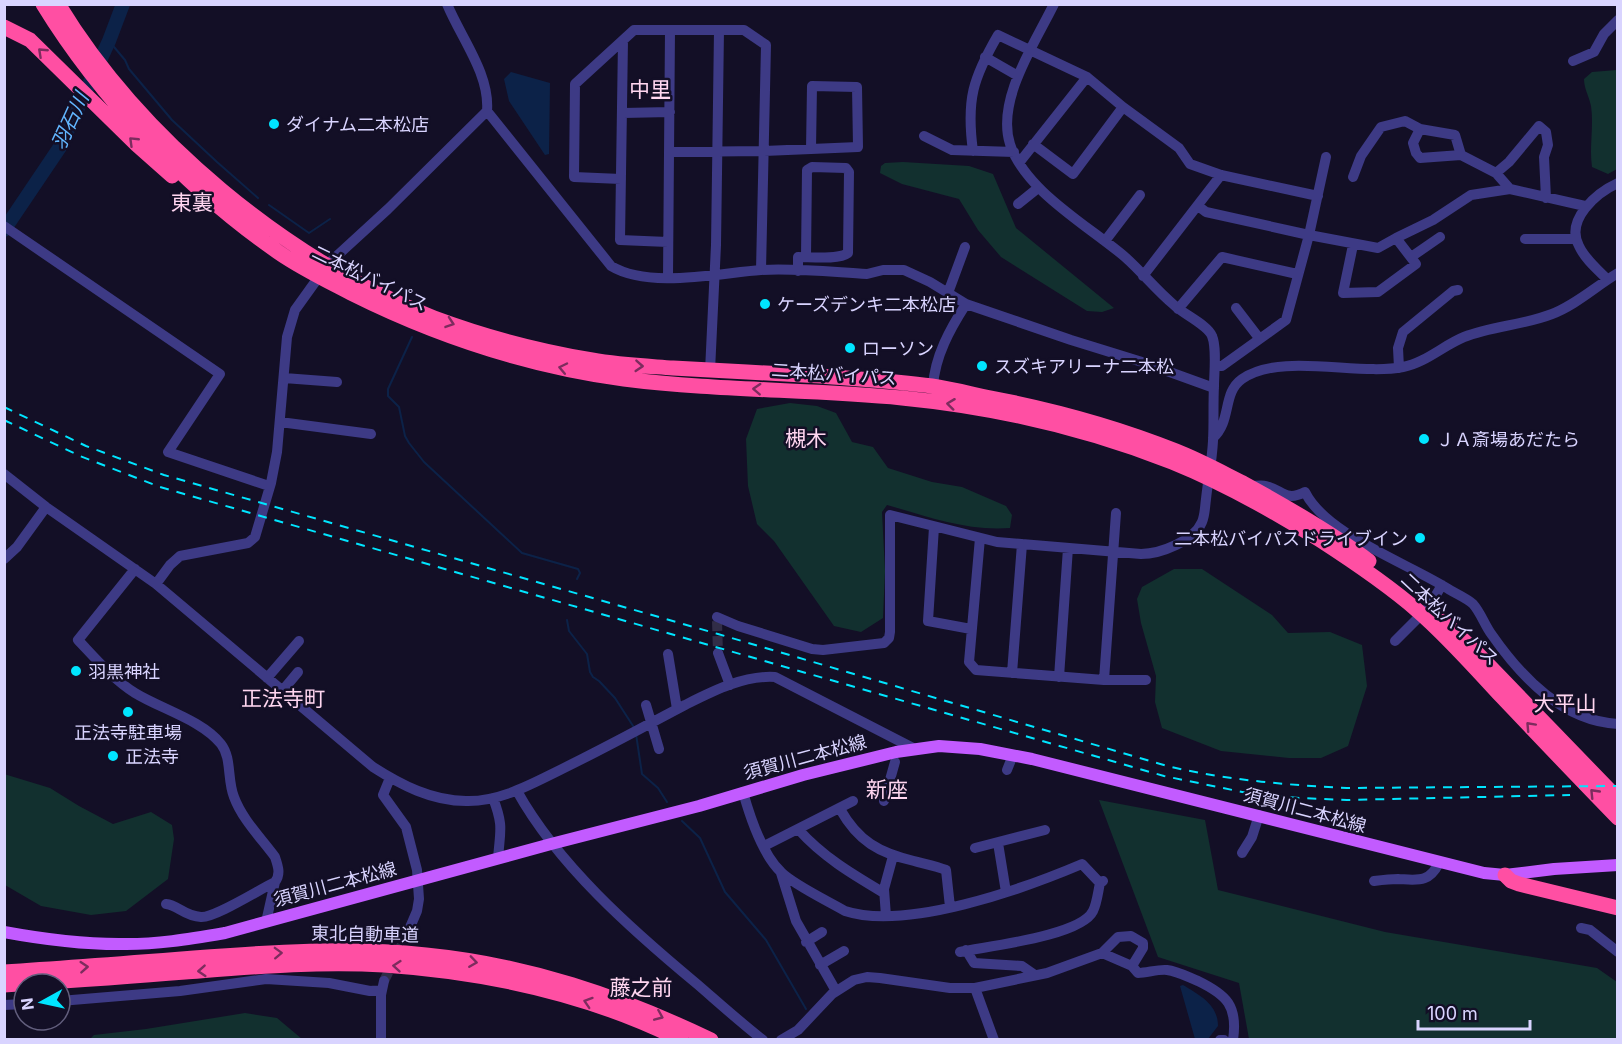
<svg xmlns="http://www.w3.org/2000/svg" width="1622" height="1044" font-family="Inter,'Noto Sans JP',sans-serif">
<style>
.green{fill:#12302f}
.water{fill:#0c2248}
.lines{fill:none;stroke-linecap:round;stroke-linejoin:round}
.stream{stroke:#0c2248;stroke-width:2}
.river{stroke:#0c2248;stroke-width:14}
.minor-tunnel{stroke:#312d47;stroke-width:10;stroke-dasharray:10 5;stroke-linecap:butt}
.minor{stroke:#3d3a85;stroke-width:10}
.major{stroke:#c25bff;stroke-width:12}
.highway{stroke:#ff4fa3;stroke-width:15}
.rail{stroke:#00e5ff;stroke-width:2;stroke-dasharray:9 8;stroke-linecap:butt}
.oneway{stroke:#7d2c5e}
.poi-dot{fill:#00e5ff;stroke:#130f26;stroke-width:2}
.labels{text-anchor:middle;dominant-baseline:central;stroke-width:5;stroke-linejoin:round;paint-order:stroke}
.poi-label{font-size:18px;fill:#d9d4ff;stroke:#130f26;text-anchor:start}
.street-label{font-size:18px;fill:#d9d4ff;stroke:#130f26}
.water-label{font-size:20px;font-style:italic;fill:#62b6ff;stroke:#130f26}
.quarter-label{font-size:21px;fill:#ffd6f0;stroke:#130f26}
</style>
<rect width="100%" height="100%" fill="#130f26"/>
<path class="green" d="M1617,70V169L1608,174L1592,167C1589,147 1594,126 1591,106C1589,96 1584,89 1584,79L1592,72Z
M903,162L969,166L993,174L1016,228L1114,308L1102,312L1087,311L1001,257L978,230L959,199L902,184L880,173L881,166L885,163Z
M790,403L817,406L836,413L852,442L873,447L888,468L932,482L962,487L1006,506L1012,515L1010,528C965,531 930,517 887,505L882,512L885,571L883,618L861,632L834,626L774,541L757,524L748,486L746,439L757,409Z
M1174,569H1202L1272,615L1288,633L1330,632L1362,645L1367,686L1348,746L1321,758H1289L1221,751L1162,728L1155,702L1156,676L1141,623L1137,599L1142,587Z
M4,774L50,788L79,806L113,824L151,812L172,825L174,839L168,879L126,911L91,915L41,906L5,885Z
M1099,800L1205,820L1218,890L1385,932L1597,968L1617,982V1039H1249L1239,983L1158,957Z
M245,1013L277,1018L302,1039H90L94,1035L146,1029Z"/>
<path class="water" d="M511,72L550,83L549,154L545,155L509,101L504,79Z
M1183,985C1199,995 1218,1004 1218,1026L1208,1039H1195L1180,986Z"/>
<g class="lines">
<path class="stream" d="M109,41L125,60L129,69L172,120L217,162L258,198
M269,205L309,233L330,219
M412,337L388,389V396L399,407L405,436L409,443L424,462L522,553L578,569L580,573L577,579
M567,620L569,631L587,654L590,672L593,677L599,681L615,698L635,729
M636,734L642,774L658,788L667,802
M682,821L700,838L725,892L766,940L806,1009"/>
<path class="river" d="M4,230L60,147L109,41L123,4"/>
<path class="minor-tunnel" d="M717,621L718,653
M384,981L408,932"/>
<path class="minor" d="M623,40L620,240L668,242
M985,57L1018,76
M1573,61L1594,52L1604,34L1618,20
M487,111L611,266C649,289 719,273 761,270C796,268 832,272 867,274L883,270H904L930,282L966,304L1071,340L1142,362L1214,388
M623,113L670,112
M924,136L952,150L1014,152
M1033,144L1073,174L1123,107
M973,151C966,100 973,78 998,35L1087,77L1123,107L1179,148L1190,164L1221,175L1318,196
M669,152L764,151L858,147L857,87L812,86L811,149
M1461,155L1455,135L1420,129L1413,143L1416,153L1420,158L1461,155L1496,173L1510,189L1585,206
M1019,163L1087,77
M1496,173L1509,162L1539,126L1546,132L1548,145L1544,157L1546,198
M1353,177L1361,156L1381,127L1405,121L1420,129
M621,179L574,177L575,84L634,30H744L766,45L761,270
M1018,204L1038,188
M1198,206L1206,212L1309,235L1378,248L1396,238L1416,264L1378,292L1343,293L1353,245
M4,226L220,374L168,452L269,486
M1396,238L1433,220L1471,195L1510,189
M1525,239H1576
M1105,241L1140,195
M1411,257L1440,237
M798,271V257C811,257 839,260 848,253L849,172L846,168L812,167L807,170L806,257
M1143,276L1221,175
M668,277L670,30
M1607,279C1597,269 1585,259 1579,246C1565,220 1596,193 1618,183
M948,293L965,247
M1236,308L1259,338
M1178,309L1222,257L1297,274
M1215,366H1222L1286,320L1309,235L1326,157
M1399,368L1398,348L1403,332L1453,291L1458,290
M710,371L716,245L719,30
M284,378L337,382
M933,386C935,356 950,329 966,304
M280,422L371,434
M1213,438C1232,421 1222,393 1242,379C1281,352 1357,376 1403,367C1425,363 1444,345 1464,337C1492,326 1524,325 1552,314C1576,305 1596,286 1618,273
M4,474L46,507L156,584L373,767C401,785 432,801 466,801C501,802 533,783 564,768C605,748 645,726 685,705C713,691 744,675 775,677L913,748
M1251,486C1255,486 1262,485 1266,486C1283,490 1285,502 1305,492C1326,535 1410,564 1450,590C1457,594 1468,599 1473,604C1481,613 1485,626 1492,635C1522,678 1563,721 1618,724
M934,527L928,621L971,629
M980,538L969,662L976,670L1104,680L1116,513
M4,559L17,547L46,507
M135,569L78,640C96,659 113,679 135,693C161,709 202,720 221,744C232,758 227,780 234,797C242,819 261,838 275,857C278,866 281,874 275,882L266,922
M156,584L170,565L180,556L248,543L255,537L271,483L277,452L287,337L295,310L328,264L388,209L487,111C490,74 461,38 447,4
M717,617L738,626L812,649L823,650L884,643L889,638L890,632V515L997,542L1141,554C1160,554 1194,541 1202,522C1205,515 1205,506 1206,499C1208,480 1212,461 1213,441C1214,422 1213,404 1214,386C1214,373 1217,348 1212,336C1208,325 1183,314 1174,305C1156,290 1142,272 1125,257C1089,226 1025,191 1010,144C996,100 1035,43 1054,4
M1395,641L1428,608L1442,585
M718,653L730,685
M668,654L677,709
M1012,673L1022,544
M1059,677L1068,548
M267,678L299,641
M1104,680H1146
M283,690L298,672
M646,705L659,749
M1007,770L1013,755
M390,778L383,795L406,827L417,870L419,899L417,911L408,932
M517,791C558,865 632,930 697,984C719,1003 740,1022 763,1040
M743,792C750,817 762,854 781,872C794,885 828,901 845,911C906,931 1023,889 1082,864L1100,883
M493,798C504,827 500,830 498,859
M884,801L895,762
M840,809C858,841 879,853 914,861C925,864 936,866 946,870L950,907
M798,829C823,857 852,874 884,893
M998,843L1006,892
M764,846L853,801
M975,848L1045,830
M1242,853L1252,837L1259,815
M781,873L796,921L836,991
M1374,881C1382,880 1390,879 1398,879C1418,880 1429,883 1439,863
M166,904C178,905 184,916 201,917C215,918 260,889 275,882
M886,916L884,889L893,856
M1581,928L1590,930L1618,952
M806,942L822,932
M966,950L974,963L1022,966L1035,975
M960,952C988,946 1081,936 1093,911C1097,903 1098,892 1100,883L1103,881
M1102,953L1118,937L1131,936L1143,943V948L1132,966
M820,965L844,951
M975,988L994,1040
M60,1001L180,991L266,979L329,983L370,991L382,990
M4,1005L24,1004
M381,1040V995L384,981
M781,1040L798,1030L832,994L854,980L867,977L880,978L950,988H975L1047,973L1102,953L1132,966L1138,973C1147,973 1158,969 1167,970C1177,971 1188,977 1198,981C1227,995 1238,1006 1233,1040
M1220,1040H1224"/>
<path class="major" d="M4,932C42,939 81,944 119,944C155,945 190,939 225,933L551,844L699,806L803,775L896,752L939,746L980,749L1032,759L1484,873L1505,875L1554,869L1618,865"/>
<path class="highway" d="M43,4C100,97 188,190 278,252C301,268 326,280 351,293C437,336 528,366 624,379C716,391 810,389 902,398C995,407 1085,428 1172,462C1224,483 1272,510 1320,540C1354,562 1387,584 1418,611C1448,637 1475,668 1502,697C1540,737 1579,778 1618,818
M58,4C140,139 287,261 434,318C485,337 538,351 592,360C619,365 646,366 673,368C722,371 772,373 821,376C858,379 896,381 932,386C952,389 971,394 991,398C1053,410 1116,427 1176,451C1199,460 1221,472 1243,483C1287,507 1329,531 1369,561
M4,27L30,40L137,145L172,176
M1443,621L1475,651L1618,799
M1505,875L1511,881L1519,884L1618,908
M4,972C68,968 131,963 194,958C271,952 349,947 426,955C527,965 619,996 711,1040
M4,985C65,981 125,977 185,972C251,967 318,961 384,965C486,972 589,994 681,1040"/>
<path class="rail" d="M4,407L86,446L164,475L718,634L1167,766C1227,780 1286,785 1347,788L1618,786
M4,420L80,456L160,487L1164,776L1257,795L1300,798L1347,800L1570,795"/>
</g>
<defs><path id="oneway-chevron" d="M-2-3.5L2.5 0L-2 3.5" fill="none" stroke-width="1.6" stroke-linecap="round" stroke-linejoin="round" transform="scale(1.5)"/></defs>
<g class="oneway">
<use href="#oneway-chevron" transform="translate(42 52) rotate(-137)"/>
<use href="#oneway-chevron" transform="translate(133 141) rotate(-136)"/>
<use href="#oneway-chevron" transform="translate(450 323) rotate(19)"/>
<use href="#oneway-chevron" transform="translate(639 366) rotate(4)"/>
<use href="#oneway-chevron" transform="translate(563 368) rotate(-168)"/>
<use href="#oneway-chevron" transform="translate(757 389) rotate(-177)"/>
<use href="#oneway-chevron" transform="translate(951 404) rotate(-173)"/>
<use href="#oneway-chevron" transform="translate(1530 726) rotate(-133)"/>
<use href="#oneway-chevron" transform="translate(1594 793) rotate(-134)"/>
<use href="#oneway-chevron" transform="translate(278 953) rotate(-2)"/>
<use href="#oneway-chevron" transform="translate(473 962) rotate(8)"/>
<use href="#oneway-chevron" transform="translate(397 966) rotate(-175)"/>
<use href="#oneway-chevron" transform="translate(84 967) rotate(-4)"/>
<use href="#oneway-chevron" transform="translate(202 971) rotate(176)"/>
<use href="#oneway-chevron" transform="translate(588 1002) rotate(-162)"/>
<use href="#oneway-chevron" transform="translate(659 1016) rotate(23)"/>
</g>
<g class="poi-dot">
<circle cx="274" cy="124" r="6"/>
<circle cx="765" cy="304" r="6"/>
<circle cx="850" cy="348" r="6"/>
<circle cx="982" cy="366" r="6"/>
<circle cx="1424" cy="439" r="6"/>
<circle cx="1420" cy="538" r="6"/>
<circle cx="76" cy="671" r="6"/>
<circle cx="128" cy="712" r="6"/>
<circle cx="113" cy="756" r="6"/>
</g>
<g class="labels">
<g class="poi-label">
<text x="286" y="124">ダイナム二本松店</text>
<text x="777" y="304">ケーズデンキ二本松店</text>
<text x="862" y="348">ローソン</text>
<text x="994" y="366">スズキアリーナ二本松</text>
<text x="1436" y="439">ＪＡ斎場あだたら</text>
<text x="1408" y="538" text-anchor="end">二本松バイパスドライブイン</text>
<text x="88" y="671">羽黒神社</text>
<text x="128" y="732" text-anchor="middle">正法寺駐車場</text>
<text x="125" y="756">正法寺</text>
</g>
<g class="street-label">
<text transform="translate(370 278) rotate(26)">二本松バイパス</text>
<text transform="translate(834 374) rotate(4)">二本松バイパス</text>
<text transform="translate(1450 619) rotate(43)">二本松バイパス</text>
<text transform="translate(805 757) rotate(-15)">須賀川二本松線</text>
<text transform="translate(1305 810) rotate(15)">須賀川二本松線</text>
<text transform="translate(335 884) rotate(-15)">須賀川二本松線</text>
<text transform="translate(365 934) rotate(1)">東北自動車道</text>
</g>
<g class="water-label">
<text transform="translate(70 121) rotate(-65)">羽石川</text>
</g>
<g class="quarter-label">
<text x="650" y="89">中里</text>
<text x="192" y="202">東裏</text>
<text x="806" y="438">槻木</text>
<text x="283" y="698">正法寺町</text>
<text x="1565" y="703">大平山</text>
<text x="887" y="789">新座</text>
<text x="641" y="987">藤之前</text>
</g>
</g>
<rect width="1622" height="1044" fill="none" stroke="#d9d4ff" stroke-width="12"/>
<g transform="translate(42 1002) rotate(262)"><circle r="28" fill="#130f26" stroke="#625e7d" stroke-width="1.5"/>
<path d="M0-4.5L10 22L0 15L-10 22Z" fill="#00e5ff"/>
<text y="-9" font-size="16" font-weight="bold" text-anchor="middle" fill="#d9d4ff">N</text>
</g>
<path d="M1418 1020v9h112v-9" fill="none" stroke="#d9d4ff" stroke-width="3"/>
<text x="1427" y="1020" font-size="18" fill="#d9d4ff" stroke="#130f26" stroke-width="4.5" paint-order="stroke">100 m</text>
</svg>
